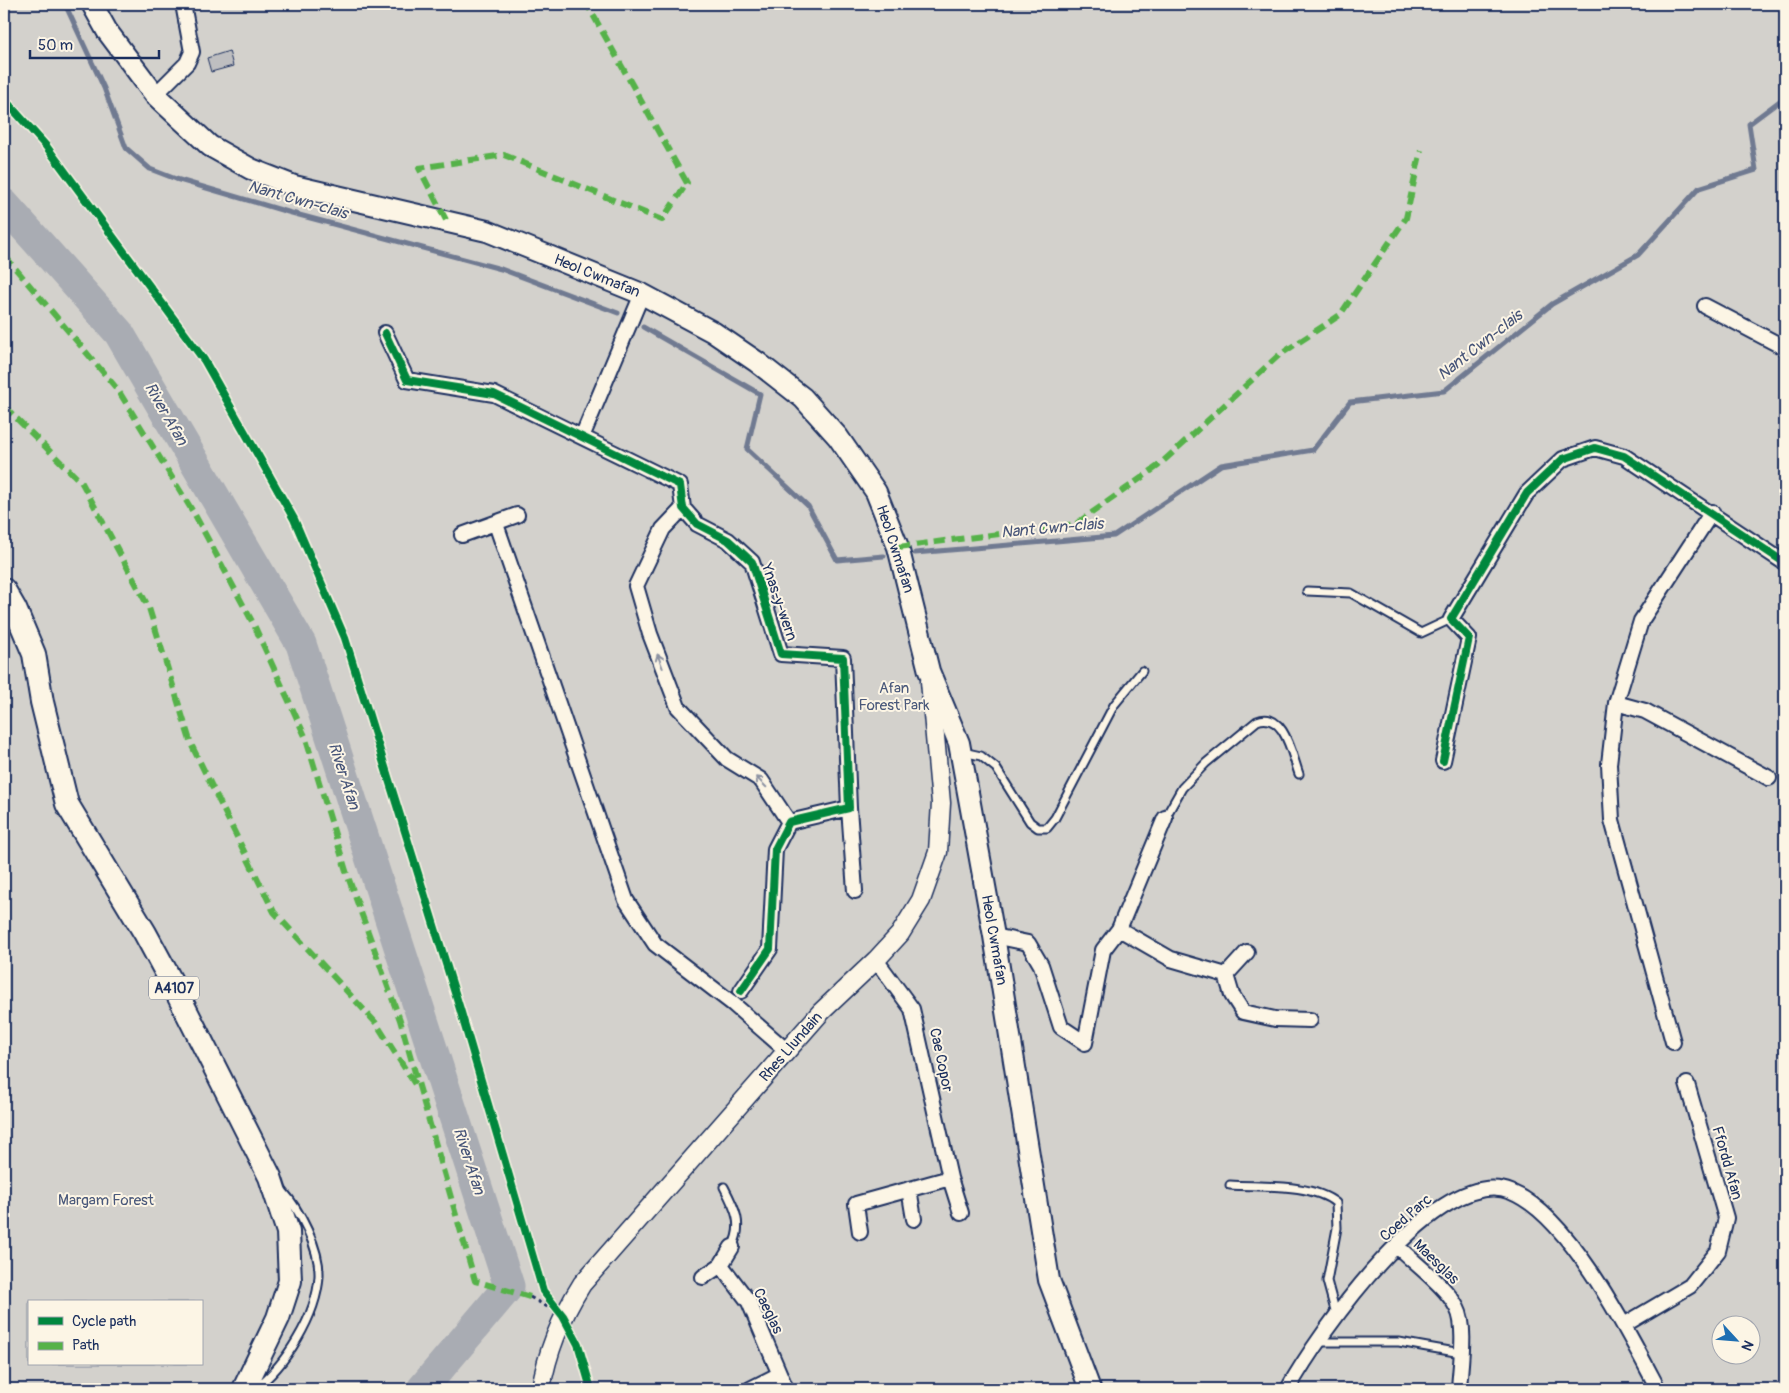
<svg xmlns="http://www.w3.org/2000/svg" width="1789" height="1393" font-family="Pangolin,sans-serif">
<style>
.green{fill:#d3d1cc;stroke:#778095;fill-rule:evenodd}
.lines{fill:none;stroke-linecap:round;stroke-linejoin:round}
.stream{stroke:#707a91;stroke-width:5}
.river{stroke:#a9acb3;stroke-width:31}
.building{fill:#bebec0;stroke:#1b2f5e}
.service-casing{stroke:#1b2f5e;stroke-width:11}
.minor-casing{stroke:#1b2f5e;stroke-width:18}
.tertiary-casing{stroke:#1b2f5e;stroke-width:21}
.secondary-casing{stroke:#1b2f5e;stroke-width:24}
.primary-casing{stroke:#1b2f5e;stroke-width:26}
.path{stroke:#1b2f5e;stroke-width:3;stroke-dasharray:4 4;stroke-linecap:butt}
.service{stroke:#fcf5e5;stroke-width:7}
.minor{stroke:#fcf5e5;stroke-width:14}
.tertiary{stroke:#fcf5e5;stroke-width:18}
.secondary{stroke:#fcf5e5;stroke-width:20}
.primary{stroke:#fcf5e5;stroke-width:22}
.quiet{stroke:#55b248;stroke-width:6;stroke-dasharray:12 6;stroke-linecap:butt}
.cycleway-casing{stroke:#fcf5e5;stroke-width:11}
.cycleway{stroke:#00873e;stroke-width:8}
.oneway{stroke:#8c92a2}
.labels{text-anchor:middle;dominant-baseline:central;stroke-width:4;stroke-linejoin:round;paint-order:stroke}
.shield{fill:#fcf5e5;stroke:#5e6a86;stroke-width:1}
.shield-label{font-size:14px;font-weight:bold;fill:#1b2f5e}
.street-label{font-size:15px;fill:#1b2f5e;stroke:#fcf5e5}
.park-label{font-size:15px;fill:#49587a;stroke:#fcf5e5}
.water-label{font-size:16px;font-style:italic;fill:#465478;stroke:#fcf5e5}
</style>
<rect width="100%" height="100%" fill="#f3ede0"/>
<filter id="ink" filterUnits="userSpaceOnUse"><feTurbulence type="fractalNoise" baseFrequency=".02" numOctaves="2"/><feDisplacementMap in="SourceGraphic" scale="10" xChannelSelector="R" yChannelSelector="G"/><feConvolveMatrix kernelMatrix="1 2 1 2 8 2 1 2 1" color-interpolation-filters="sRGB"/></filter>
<g filter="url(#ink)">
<path class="green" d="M4,4H1785V1389H4ZM29,1302H201V1364H29ZM1722,1326H1752V1356H1722Z"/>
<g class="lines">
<path class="stream" d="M65,4L104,88L126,148L150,169L176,179L288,212L501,269L618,313
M643,327L760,394L747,449L808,506L837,560L884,556
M915,553L1114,536L1221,465L1313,450L1350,402L1444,391L1552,304L1638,255L1699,188L1756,170L1749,124L1785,97"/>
<path class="river" d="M4,204L119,333L301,644L509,1286L422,1389"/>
</g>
<path class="building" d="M229,51L233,66L211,72L207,58Z"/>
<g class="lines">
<defs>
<path id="service" d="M1307,591L1351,593L1421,633L1451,619
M963,752L981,756L996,768L1030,822L1038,828H1047L1055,818L1114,705L1142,671
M1165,818L1182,788L1206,763L1257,721C1284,710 1292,755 1299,774
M1230,1185C1262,1187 1312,1183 1336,1203L1337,1228L1327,1281L1336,1314
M724,1187C735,1208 744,1225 732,1247
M1318,1342H1399L1461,1353
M254,1389C285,1367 317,1315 319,1276C320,1249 300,1210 282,1190"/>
<path id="minor" d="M155,95L187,63L192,52L183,4
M1705,306L1785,348
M385,333L407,380L494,394L680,485L683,508L697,524L728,540L752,562L781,654L843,658L849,808L789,822L775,849L770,949L741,991
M582,437L642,294
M683,508L663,529L636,586L650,634L678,707L727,759L761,780L789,822
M496,524L626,900L655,944L732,1003L787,1051
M462,535L517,515
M1616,703L1645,711L1769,778
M1443,761L1469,638L1451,619L1527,493L1563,459L1595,448L1624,456L1785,563
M849,808L855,891
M1119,929L1165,818
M994,936L1028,943L1041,965L1061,1027L1085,1043L1103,950L1119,929L1171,959L1226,975L1232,995L1243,1012L1275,1019L1310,1020
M876,960L912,1009L950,1178L961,1213
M1226,975L1247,952
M1673,1042L1612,820L1609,764L1616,703L1641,621L1712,512
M909,1189L914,1219
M860,1232L856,1204L950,1178
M1397,1246C1415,1264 1446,1286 1457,1308C1467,1326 1460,1368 1459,1389
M721,1265L749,1302L786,1389
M703,1277L721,1265L732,1247
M1624,1325L1690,1286L1718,1251L1726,1218L1687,1084
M750,1389L778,1375
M1288,1389C1317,1336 1438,1162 1511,1192C1570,1216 1629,1334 1658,1389"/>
<path id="tertiary" d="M541,1389C547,1351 562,1316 582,1284L821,1012L876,960L900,934L921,900L938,852L941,803L930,681"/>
<path id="secondary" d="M92,4L107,31L155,95L210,146L251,169L294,186L487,231L642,294L713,332L757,362L803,398L838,437L876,492L898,547L929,671L959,743L994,936L1049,1280L1090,1389"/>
<path id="primary" d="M4,590L15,609L34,654L42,702L67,804L145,933L172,983L270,1177L288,1232L290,1281L278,1318L244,1389"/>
</defs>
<use href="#service" class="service-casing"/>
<use href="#minor" class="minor-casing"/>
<use href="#tertiary" class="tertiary-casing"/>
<use href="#secondary" class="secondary-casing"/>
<use href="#primary" class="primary-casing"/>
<path class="path" d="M530,1297L551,1309"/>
<use href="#service" class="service"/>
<use href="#minor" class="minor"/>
<use href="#tertiary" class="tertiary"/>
<use href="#secondary" class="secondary"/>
<use href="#primary" class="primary"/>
<path class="quiet" d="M446,220L419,168L504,155L662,220L687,183L587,4
M4,255L118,390L195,515L254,625L305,736L347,874L400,1020L475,1281L530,1297
M4,406L82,483L149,608L191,744L274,912L376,1023L418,1089
M898,547L1076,524L1158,466L1278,356L1340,315L1406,218L1421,150"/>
<defs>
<path id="cycleway" d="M4,99L46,146L204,360L294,519L345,638L460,1009L543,1291L563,1316L578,1344L591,1389
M385,333L407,380L494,394L680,485L683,508L697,524L728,540L752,562L781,654L843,658L849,808L789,822L775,849L770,949L741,991
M1443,761L1469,638L1451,619L1527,493L1563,459L1595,448L1624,456L1785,563"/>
</defs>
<use href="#cycleway" class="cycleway-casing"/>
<use href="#cycleway" class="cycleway"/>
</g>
<defs><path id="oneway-shaft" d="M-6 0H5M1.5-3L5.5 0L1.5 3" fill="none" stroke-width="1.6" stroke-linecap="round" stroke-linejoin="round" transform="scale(1.25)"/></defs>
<g class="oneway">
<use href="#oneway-shaft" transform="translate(660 661) rotate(-111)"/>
<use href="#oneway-shaft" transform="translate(761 782) rotate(-135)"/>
</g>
</g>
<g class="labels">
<rect class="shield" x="149" y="976.5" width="50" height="23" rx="4"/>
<g class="shield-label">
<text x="174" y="988">A4107</text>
</g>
<g class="street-label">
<text transform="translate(597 276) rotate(22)">Heol Cwmafan</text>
<text transform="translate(895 549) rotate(72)">Heol Cwmafan</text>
<text transform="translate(779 602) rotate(71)">Ynas-y-wern</text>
<text transform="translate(994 940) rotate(80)">Heol Cwmafan</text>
<text transform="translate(791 1047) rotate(-49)">Rhes Llundain</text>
<text transform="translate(941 1060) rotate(78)">Cae Copor</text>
<text transform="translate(1727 1163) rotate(74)">Ffordd Afan</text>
<text transform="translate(1406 1218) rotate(-41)">Coed Parc</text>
<text transform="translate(1436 1262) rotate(44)">Maesglas</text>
<text transform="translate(768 1311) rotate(64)">Caeglas</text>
</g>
<g class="park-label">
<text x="894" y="688">Afan<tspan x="894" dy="17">Forest Park</tspan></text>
<text x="106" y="1200">Margam Forest</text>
</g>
<g class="water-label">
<text transform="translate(298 200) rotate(16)">Nant Cwn-clais</text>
<text transform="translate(1480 345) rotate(-38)">Nant Cwn-clais</text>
<text transform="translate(166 414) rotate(60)">River Afan</text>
<text transform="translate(1052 528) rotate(-5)">Nant Cwn-clais</text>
<text transform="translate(344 776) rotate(72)">River Afan</text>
<text transform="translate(469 1161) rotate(72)">River Afan</text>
</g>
</g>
<rect width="1789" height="1393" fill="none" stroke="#fcf5e5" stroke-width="20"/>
<rect x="10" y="10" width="1769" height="1373" fill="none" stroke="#1b2f5e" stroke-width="2" filter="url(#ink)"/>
<rect x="28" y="1300" width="175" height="65" fill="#fcf5e5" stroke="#a2a6af"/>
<rect x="38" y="1317" width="25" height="8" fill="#00873e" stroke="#a2a6af"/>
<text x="72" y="1326" font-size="15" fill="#1b2f5e">Cycle path</text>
<rect x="38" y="1342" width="25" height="8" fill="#55b248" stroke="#a2a6af"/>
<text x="72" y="1350" font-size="15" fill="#1b2f5e">Path</text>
<g transform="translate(1736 1340) rotate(116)"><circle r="24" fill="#fcf5e5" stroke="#a2a6af"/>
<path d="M0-4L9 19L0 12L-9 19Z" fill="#1f6fb2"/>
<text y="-8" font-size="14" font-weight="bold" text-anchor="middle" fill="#1b2f5e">N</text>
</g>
<path d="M30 50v8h129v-8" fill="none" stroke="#1b2f5e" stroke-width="2.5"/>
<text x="38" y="50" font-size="15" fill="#1b2f5e" stroke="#fcf5e5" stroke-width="4" paint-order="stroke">50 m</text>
</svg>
